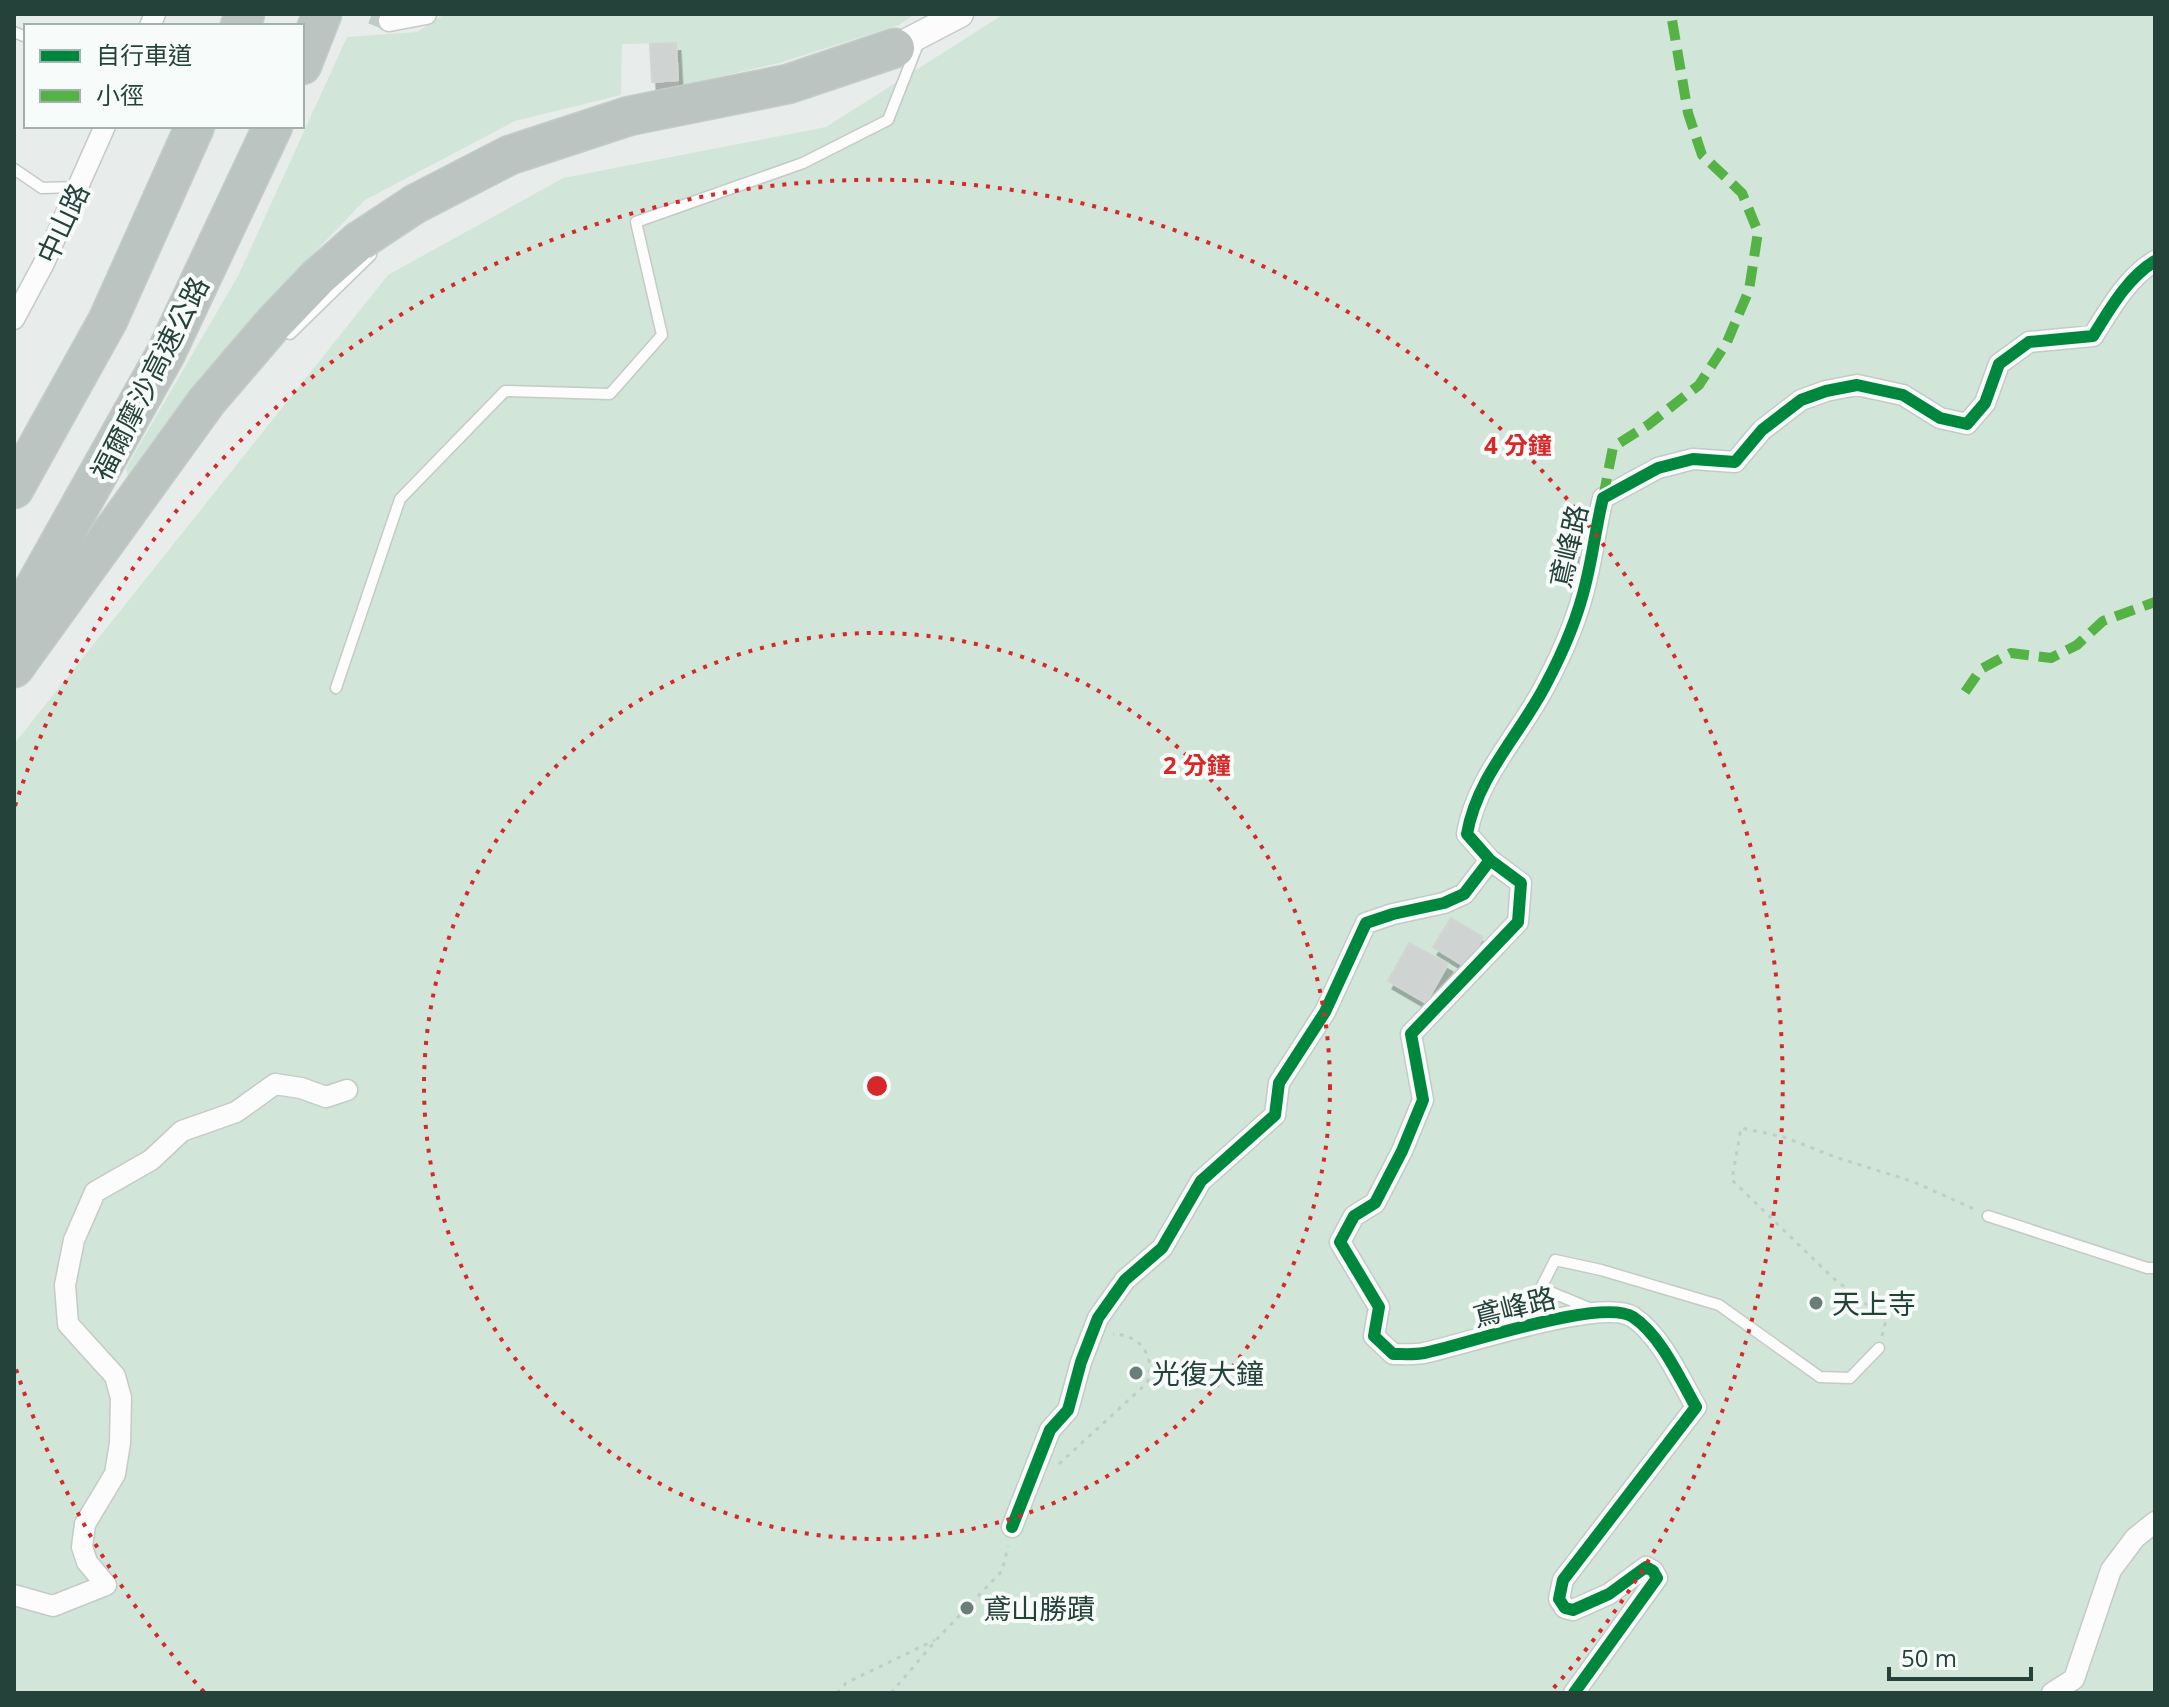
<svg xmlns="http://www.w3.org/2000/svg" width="2169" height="1707" font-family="'Open Sans','Noto Sans TC',sans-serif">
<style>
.green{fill:#d1e6d8}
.building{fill:#cfd4d2;stroke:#d1d6d4;stroke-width:2;filter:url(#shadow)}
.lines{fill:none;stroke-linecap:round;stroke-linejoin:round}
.minor-tunnel{stroke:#c1cbc8;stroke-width:20;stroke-dasharray:20 10;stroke-linecap:butt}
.service-casing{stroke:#c5cac8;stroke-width:13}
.minor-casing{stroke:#c5cac8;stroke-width:23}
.tertiary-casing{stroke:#c5cac8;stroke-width:29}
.motorway-casing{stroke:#c3ccc9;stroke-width:41}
.path{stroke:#c3ccca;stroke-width:3;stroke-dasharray:4 6;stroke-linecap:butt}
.service{stroke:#fcfcfc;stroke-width:10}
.minor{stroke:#fcfcfc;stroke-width:20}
.tertiary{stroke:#fcfcfc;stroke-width:26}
.motorway{stroke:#bcc4c2;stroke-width:38}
.motorway-bridge-casing{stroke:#c3ccc9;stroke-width:41;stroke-linecap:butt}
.motorway-bridge{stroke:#bcc4c2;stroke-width:38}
.quiet{stroke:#55b346;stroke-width:10;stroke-dasharray:20 10;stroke-linecap:butt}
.cycleway-casing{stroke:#f7fbf9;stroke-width:17}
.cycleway{stroke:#00873e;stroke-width:12}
.ring{fill:none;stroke:#d62828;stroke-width:4;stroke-dasharray:4 8}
.poi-dot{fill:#697e78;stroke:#f7fbf9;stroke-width:3}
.labels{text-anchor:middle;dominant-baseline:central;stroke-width:8;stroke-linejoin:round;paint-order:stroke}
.street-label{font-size:28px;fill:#24423a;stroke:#f7fbf9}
.poi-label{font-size:28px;fill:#24423a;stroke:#f7fbf9;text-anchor:start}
.centre{fill:#d62828;stroke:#f7fbf9;stroke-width:4}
.ring-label{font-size:24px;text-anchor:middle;font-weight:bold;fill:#d62828;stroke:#f7fbf9;stroke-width:8;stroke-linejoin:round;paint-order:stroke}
</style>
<defs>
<filter id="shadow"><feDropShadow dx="4.5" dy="8" stdDeviation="0" flood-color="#0004"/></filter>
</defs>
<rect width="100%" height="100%" fill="#e8edeb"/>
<path class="green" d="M445,14H915L899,25L779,63L679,86L676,43L622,44L621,95L515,121L365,200L292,276L222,358L131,492L126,468L238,276L347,37L417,32Z
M1004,14H2155V1693H14V744L388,275L563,178L826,127Z"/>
<path class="building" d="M676,43L678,80L652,82L650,44Z
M1571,531L1582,535L1569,572L1558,568Z
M1451,918L1483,937L1466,967L1433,947Z
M1409,943L1448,964L1426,1003L1388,981Z"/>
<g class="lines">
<path class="minor-tunnel" d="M372,14L389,21"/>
<defs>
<path id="service" d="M14,32L26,37
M14,169L42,188L77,187
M290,334L371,255
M336,688L400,499L505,391L610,394L662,335L636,222L803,163L888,120L920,39
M1988,1216L2147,1268H2155
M1594,1310L1541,1288L1555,1260L1601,1270L1719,1305L1820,1377L1850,1378L1879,1348"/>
<path id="minor" d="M389,21L426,14
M150,26L155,14
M14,319L44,263L105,126
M1490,860L1521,883L1518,922L1411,1034L1423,1100L1402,1151L1375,1203L1354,1216L1340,1242L1379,1307L1374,1336L1393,1354C1403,1354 1414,1355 1424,1353C1464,1345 1602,1297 1633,1317C1661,1336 1679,1377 1696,1407L1563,1580L1559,1599L1565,1608L1573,1610L1609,1594L1646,1567L1653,1571L1657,1578L1574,1693
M1012,1527L1050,1430L1068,1410L1081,1362L1098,1318L1125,1280L1162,1248L1201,1181L1275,1115L1279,1083L1325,1012L1366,923L1393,914L1444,903L1464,894L1490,860L1467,834C1477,776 1520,735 1546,684C1563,652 1578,617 1586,582C1593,554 1596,526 1603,498L1658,468L1693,459L1735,462L1762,430L1801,400L1826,391L1857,385L1903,395L1940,418L1967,424L1985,403L1999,364L2029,342L2093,336C2110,309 2127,278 2155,261
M14,1595L53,1606L106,1585L87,1562L82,1547L85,1524L115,1474L120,1443L121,1398L115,1376L68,1324L65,1285L74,1240L95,1192L151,1160L182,1131L236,1112L275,1084L301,1088L326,1097L347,1090
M2052,1693L2074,1679L2111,1570L2135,1538L2155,1522"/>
<path id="tertiary" d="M895,48L960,14"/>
<path id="motorway" d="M240,26L245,14
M302,65L322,14
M415,204L510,155L629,116L788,84L895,48
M14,489L108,320L195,126
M14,624L166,353L273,126
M14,668L207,401L273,324L318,277L359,241"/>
</defs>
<use href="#service" class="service-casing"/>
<use href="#minor" class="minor-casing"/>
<use href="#tertiary" class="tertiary-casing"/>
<use href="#motorway" class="motorway-casing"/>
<path class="path" d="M1882,1336L1886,1320L1832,1277L1732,1180L1741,1128L1784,1137L1835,1157L1914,1182L1974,1209
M1059,1464L1147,1383C1156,1356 1141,1335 1113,1334
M837,1693L846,1683L935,1640
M891,1693L938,1638L1002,1571L1008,1546"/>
<use href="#service" class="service"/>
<use href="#minor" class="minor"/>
<use href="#tertiary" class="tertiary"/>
<use href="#motorway" class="motorway"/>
<defs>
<path id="motorway-bridge" d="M359,241L415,204"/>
</defs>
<use href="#motorway-bridge" class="motorway-bridge-casing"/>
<use href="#motorway-bridge" class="motorway-bridge"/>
<path class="quiet" d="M1603,498L1613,447L1648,425L1699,385L1727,342L1749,290L1758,232L1742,193L1702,155L1688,113L1671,14
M1965,692L1981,669L2011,653L2051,658L2077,645L2103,621L2155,602"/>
<defs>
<path id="cycleway" d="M1490,860L1521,883L1518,922L1411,1034L1423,1100L1402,1151L1375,1203L1354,1216L1340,1242L1379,1307L1374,1336L1393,1354C1403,1354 1414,1355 1424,1353C1464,1345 1602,1297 1633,1317C1661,1336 1679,1377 1696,1407L1563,1580L1559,1599L1565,1608L1573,1610L1609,1594L1646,1567L1653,1571L1657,1578L1574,1693
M1012,1527L1050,1430L1068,1410L1081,1362L1098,1318L1125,1280L1162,1248L1201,1181L1275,1115L1279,1083L1325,1012L1366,923L1393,914L1444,903L1464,894L1490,860L1467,834C1477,776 1520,735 1546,684C1563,652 1578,617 1586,582C1593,554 1596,526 1603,498L1658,468L1693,459L1735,462L1762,430L1801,400L1826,391L1857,385L1903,395L1940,418L1967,424L1985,403L1999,364L2029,342L2093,336C2110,309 2127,278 2155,261"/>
</defs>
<use href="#cycleway" class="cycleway-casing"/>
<use href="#cycleway" class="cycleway"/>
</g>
<g class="ring">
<circle cx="877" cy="1086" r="453"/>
<path d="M204 1692A906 906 0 0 1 15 1366M15 806A906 906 0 1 1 1550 1692"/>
</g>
<g class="poi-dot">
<circle cx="1816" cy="1303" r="8"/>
<circle cx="1136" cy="1373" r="8"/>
<circle cx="967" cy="1608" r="8"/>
</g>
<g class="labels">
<g class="street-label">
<text transform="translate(62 223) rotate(-65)">中山路</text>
<text transform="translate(149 378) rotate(-63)">福爾摩沙高速公路</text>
<text transform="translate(1568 546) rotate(-77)">鳶峰路</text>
<text transform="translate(1514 1306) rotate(-14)">鳶峰路</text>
</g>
<g class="poi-label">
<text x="1832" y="1303">天上寺</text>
<text x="1152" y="1373">光復大鐘</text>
<text x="983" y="1608">鳶山勝蹟</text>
</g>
</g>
<circle cx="877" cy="1086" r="12" class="centre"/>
<g class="ring-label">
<text x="1518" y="454">4 分鐘</text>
<text x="1197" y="774">2 分鐘</text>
</g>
<rect width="2169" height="1707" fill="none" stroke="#24423a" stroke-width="32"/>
<rect x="24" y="24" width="280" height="104" fill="#f7fbf9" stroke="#a3b1ad" stroke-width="2"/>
<rect x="40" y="50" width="40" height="12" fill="#00873e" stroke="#a3b1ad" stroke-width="2"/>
<text x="96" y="64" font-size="24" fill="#24423a">自行車道</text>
<rect x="40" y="90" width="40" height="12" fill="#55b346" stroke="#a3b1ad" stroke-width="2"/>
<text x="96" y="104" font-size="24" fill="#24423a">小徑</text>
<path d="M1889 1667v12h142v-12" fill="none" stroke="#24423a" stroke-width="4"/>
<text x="1901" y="1667" font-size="24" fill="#24423a" stroke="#f7fbf9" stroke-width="6" paint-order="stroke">50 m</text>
</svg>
